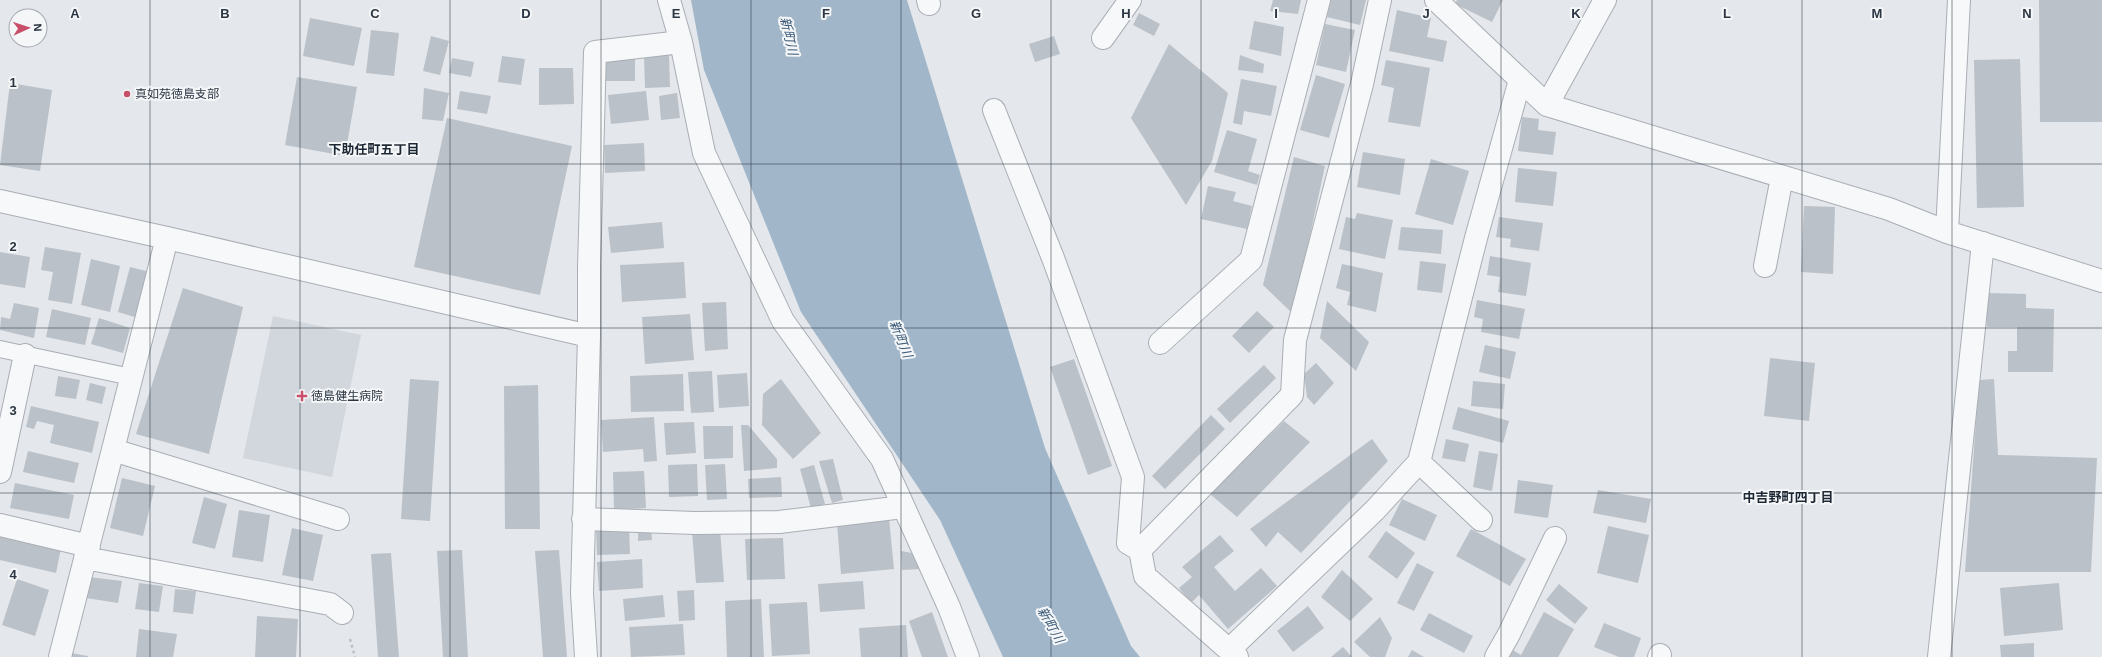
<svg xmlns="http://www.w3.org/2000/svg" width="2102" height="657" font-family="Arial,'Noto Sans JP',sans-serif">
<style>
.built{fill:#d2d6dd}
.water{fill:#a1b7c9}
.building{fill:#bbc1c8}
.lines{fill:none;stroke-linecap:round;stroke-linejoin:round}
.service-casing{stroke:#a9aeb5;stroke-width:18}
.minor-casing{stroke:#a9aeb5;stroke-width:24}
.path{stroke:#bec2c6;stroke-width:2.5;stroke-dasharray:3 3;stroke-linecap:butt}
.service{stroke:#f7f8f9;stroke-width:16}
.minor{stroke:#f7f8f9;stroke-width:22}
.grid{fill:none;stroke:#2c3643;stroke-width:1;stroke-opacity:0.55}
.poi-dot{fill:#c9506a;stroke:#f4f6f8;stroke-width:1.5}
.labels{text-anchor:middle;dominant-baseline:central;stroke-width:4;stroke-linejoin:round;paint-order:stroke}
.poi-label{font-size:12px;fill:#2c3643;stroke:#f4f6f8;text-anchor:start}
.water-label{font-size:13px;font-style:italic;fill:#385775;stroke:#f4f6f8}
.neighbourhood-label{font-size:13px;font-weight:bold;fill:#1e2734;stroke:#f4f6f8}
.grid-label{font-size:13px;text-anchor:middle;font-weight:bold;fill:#2c3643;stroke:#f4f6f8;stroke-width:4;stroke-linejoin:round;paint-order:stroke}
</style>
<rect width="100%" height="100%" fill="#e4e7eb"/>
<path class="built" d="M273,316L361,335L332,477L243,458Z"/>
<path class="water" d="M691,0H907L1045,448L1131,646L1140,657H1003L940,520L801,312L704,70Z"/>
<path class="building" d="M1273,0H1301L1298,14L1270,11Z
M1331,0H1366L1360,25L1327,17Z
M1457,0H1503L1492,22L1455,4Z
M2039,0H2102V122H2040Z
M1397,10L1431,18L1427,37L1447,41L1443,62L1389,51Z
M1139,13L1160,24L1154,36L1133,25Z
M310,18L362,28L354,66L303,56Z
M1254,21L1284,27L1281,56L1249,49Z
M1325,24L1355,30L1346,72L1316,65Z
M371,30L399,33L394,76L366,73Z
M431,36L449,41L440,75L423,71Z
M1054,36L1060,54L1035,62L1029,44Z
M1169,44L1228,93L1212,161L1186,205L1131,118Z
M669,55L670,87L645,88L644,56Z
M1240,55L1264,64L1263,73L1238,70Z
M502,56L525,59L521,85L498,82Z
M452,58L474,62L471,77L449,73Z
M635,59V81H606V60Z
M2020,59L2024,207L1977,208L1974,60Z
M1386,60L1430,68L1420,127L1388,122L1394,88L1381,85Z
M539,68H573L574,104L539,105Z
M1316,75L1345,84L1329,138L1300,130Z
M297,77L357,87L345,156L285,145Z
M1241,79L1277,86L1271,116L1244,111L1242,125L1233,123Z
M10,83L52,90L40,171L0,165Z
M424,88L449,93L443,121L422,119Z
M460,91L491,96L487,114L457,109Z
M646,91L649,120L611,124L608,95Z
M677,93L680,118L661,120L659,96Z
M1522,117L1539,119L1538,130L1556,132L1553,155L1518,151Z
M447,118L572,146L540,295L414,267Z
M1227,130L1257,139L1248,171L1260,175L1257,185L1214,172Z
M644,143L645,171L605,173L604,145Z
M1363,152L1405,159L1400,195L1357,187Z
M1294,157L1325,166L1293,314L1263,285Z
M1431,159L1469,171L1453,225L1415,214Z
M1518,168L1557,172L1553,206L1515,202Z
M1208,186L1236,192L1233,201L1252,206L1247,229L1201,219Z
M1804,206L1835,207L1833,274L1801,272Z
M1357,213L1393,220L1385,259L1339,249L1346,217L1355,219Z
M1499,217L1543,223L1539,251L1510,247L1511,239L1496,237Z
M662,222L664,248L611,253L608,227Z
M1401,227L1443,230L1441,254L1398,250Z
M45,247L81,253L72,304L48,300L53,272L41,270Z
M0,252L30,257L25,288L0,284Z
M1490,256L1531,263L1526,296L1498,292L1500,277L1487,275Z
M91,259L120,266L110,312L81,305Z
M1420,261L1446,264L1442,293L1417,290Z
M684,262L686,298L622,302L620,265Z
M1342,264L1383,273L1376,312L1347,305L1350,292L1336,288Z
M130,267L150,272L138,318L118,312Z
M183,288L243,307L209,454L136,434Z
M1987,293L2026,294V308L2054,309L2053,372H2008V351H2017V327H1987Z
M1477,300L1525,309L1519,339L1481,332L1483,319L1474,317Z
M1327,301L1369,342L1356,371L1320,338Z
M726,302L728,349L705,351L702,303Z
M14,303L39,308L34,338L0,330L1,317L10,319Z
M52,309L91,318L85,345L46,337Z
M1257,311L1274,327L1249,353L1232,336Z
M690,314L694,360L645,364L642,317Z
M99,318L130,328L123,353L91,344Z
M1485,345L1516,352L1510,379L1479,372Z
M1770,358L1815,363L1809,421L1764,416Z
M1074,359L1112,466L1088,475L1050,367Z
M1316,363L1334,383L1314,405L1307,397L1304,374Z
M1264,365L1276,378L1230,423L1217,409Z
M712,371L714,412L691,413L688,372Z
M747,373L749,406L719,408L717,375Z
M683,374L684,411L631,412L630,376Z
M58,376L80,380L76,399L55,396Z
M410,379L439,381L430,521L401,519Z
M781,379L821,433L793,459L762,425L763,394Z
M1994,379L1998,455L2097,458L2091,572H1965L1979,380Z
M1473,381L1505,384L1503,409L1471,406Z
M90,383L106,387L102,404L86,400Z
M538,385L540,529H505L504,386Z
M31,406L99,422L92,453L50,443L54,425L37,421L34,429L26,427Z
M1458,407L1509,421L1503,443L1452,429Z
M1211,415L1225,429L1165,489L1152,476Z
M654,417L657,461L644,462L643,449L603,452L601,420Z
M1284,421L1310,442L1237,517L1210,494Z
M694,422L696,453L666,455L664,423Z
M741,425H748L777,459V468L744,471Z
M703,426H733V458L704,459Z
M1372,439L1388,461L1301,553L1278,532L1266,547L1250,529Z
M1446,439L1469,444L1465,462L1442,458Z
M28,451L79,463L74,483L23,472Z
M1479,451L1498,454L1492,491L1473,487Z
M833,459L843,500L832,503L819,461Z
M697,464L698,496L669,497L668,465Z
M725,464L727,499L707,500L705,465Z
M814,465L825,504L811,508L800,469Z
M644,471L646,508L614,510L613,472Z
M781,477L782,497L749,498L748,479Z
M122,478L155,486L143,536L110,528Z
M1518,480L1553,485L1548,518L1514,513Z
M15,483L74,495L69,519L10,508Z
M1598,490L1651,499L1646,523L1593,513Z
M204,497L227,504L215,549L192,543Z
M1402,499L1437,515L1425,541L1389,525Z
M239,510L270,515L263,562L232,557Z
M889,518L894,569L841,574L837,523Z
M1608,526L1649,535L1638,583L1597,573Z
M596,527H629L630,554L597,555Z
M292,528L323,535L313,581L282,575Z
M651,528L652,540L638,541V529Z
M720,529L724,582L696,583L692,531Z
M1471,529L1526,559L1510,586L1456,556Z
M1386,531L1415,553L1397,579L1368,557Z
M0,534L61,548L56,573L0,560Z
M1220,535L1234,551L1214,567L1235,591L1261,568L1277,586L1228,629L1199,595L1191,603L1179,588L1192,577L1182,567Z
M783,538L785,579L747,580L745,539Z
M462,550L468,657H443L437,551Z
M559,550L567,657H543L535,551Z
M901,551L912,553L920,569L902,570Z
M391,553L399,657H378L371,554Z
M642,559L643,588L599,591L597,562Z
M1417,563L1434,572L1414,611L1397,603Z
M1342,570L1373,599L1350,621L1321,597Z
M89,577L122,581L118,603L86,598Z
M17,579L49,590L35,636L2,625Z
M863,581L865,609L820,612L818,584Z
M139,583L163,586L159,612L135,609Z
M2059,583L2063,630L2004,636L2000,588Z
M1559,584L1588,608L1575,624L1546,600Z
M175,589L196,591L193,614L173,612Z
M694,590L695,620L679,621L677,591Z
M663,595L665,617L625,621L623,599Z
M761,599L764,657H727L725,601Z
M807,602L810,654L772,656L769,604Z
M1308,606L1324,628L1293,652L1277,631Z
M932,612L948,657H922L909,621Z
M1544,612L1574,629L1558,657H1507L1511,649L1521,655Z
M1429,613L1473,636L1464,653L1420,630Z
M257,616L298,619L296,657H255Z
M1380,617L1392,638L1385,657H1370L1354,642Z
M1604,623L1641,638L1634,657H1619L1594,647Z
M683,624L685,655L631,657L629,627Z
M906,625L908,657H861L859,628Z
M139,629L177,634L173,657H136Z
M2034,643V657H2001L2000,645Z
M1343,647L1352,657H1331Z
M1412,650L1424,657H1408Z
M71,653L88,656V657H70Z"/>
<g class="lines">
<defs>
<path id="service" d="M0,349L131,377"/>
<path id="minor" d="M669,0L681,42L704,153L783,321L882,459L949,607L968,657
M928,0L929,4
M1436,0L1547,105L1889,209L1947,232L2102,281
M1103,38L1130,0
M1547,105L1605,0
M994,110L1053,258L1133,477L1128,543L1140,550L1145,576L1237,657
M0,201L167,238L589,336L582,593L586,657
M1947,232L1959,0
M1765,266L1782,177
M589,336V268L595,52L681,42
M1160,343L1251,260L1319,0
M113,450L338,519
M1419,462L1481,520
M0,472L25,355
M583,519L695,523L779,522L903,507
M0,525L89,546
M1140,550L1292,395L1295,340L1362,84L1380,0
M85,558L330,604L342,613
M1229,650L1375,510L1419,462L1476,238L1520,80
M60,657L167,238
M1496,657L1509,634L1555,538
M1659,657L1660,655
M1939,657L1983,243"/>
</defs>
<use href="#service" class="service-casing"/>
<use href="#minor" class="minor-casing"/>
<path class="path" d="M350,639L355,657"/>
<use href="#service" class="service"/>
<use href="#minor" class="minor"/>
</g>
<path class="grid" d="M150,0V657M300,0V657M450,0V657M601,0V657M751,0V657M901,0V657M1051,0V657M1201,0V657M1351,0V657M1501,0V657M1652,0V657M1802,0V657M1952,0V657M0,164H2102M0,328H2102M0,493H2102"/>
<g class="poi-dot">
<circle cx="127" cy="94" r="4"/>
<path d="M300 390h4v4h4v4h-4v4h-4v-4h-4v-4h4z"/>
</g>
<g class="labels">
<g class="poi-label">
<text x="135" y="94">真如苑徳島支部</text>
<text x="311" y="396">徳島健生病院</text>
</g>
<g class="water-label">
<text transform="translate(789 36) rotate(77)">新町川</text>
<text transform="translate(901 339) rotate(68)">新町川</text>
<text transform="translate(1051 625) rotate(60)">新町川</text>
</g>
<g class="neighbourhood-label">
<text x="374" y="149">下助任町五丁目</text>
<text x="1788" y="497">中吉野町四丁目</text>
</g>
</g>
<g class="grid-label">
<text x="75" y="18">A</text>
<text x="225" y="18">B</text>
<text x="375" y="18">C</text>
<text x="526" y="18">D</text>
<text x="676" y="18">E</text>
<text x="826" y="18">F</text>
<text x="976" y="18">G</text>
<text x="1126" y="18">H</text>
<text x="1276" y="18">I</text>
<text x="1426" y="18">J</text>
<text x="1576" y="18">K</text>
<text x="1727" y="18">L</text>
<text x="1877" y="18">M</text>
<text x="2027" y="18">N</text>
<text x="13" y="87">1</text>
<text x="13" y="251">2</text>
<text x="13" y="415">3</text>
<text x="13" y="579">4</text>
</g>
<g transform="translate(28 28) rotate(87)"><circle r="19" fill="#f4f6f8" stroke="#a4a9b0"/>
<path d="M0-3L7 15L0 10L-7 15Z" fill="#c9506a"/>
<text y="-6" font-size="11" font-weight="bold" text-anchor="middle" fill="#2c3643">N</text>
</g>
</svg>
